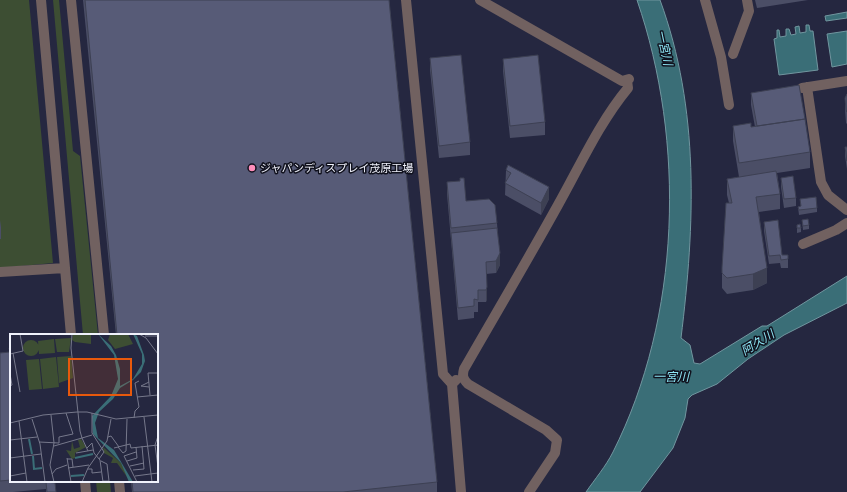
<svg xmlns="http://www.w3.org/2000/svg" width="847" height="492" font-family="'Sofia Sans Condensed','Noto Sans JP',sans-serif">
<style>
.green{fill:#3d4e33}
.water{fill:#3a6e77;stroke:#71969f}
.lines{fill:none;stroke-linecap:round;stroke-linejoin:round}
.minor{stroke:#716160;stroke-width:10}
.wall{fill:#4b4e66}
.shaded-wall{fill:#3d4053}
.building{fill:#575b77;stroke:#3d4053}
.poi-dot{fill:#ff8ebb;stroke:#10111d;stroke-width:1.5}
.labels{text-anchor:middle;dominant-baseline:central;stroke-width:3;stroke-linejoin:round;paint-order:stroke}
.poi-label{font-size:11px;fill:#f0f2fc;stroke:#10111d;text-anchor:start}
.water-label{font-size:12px;font-style:italic;fill:#8de5f4;stroke:#10111d}
.inset-river{fill:none;stroke:#3a6e77;stroke-width:2}
.inset-road{fill:none;stroke:#76788b;stroke-width:1}
.view{fill:#e8590c;fill-opacity:0.15;stroke:#e8590c;stroke-width:2}
.inset-edge{fill:none;stroke:#f0f2fc;stroke-width:2}
</style>
<rect width="100%" height="100%" fill="#252740"/>
<path class="green" d="M0,0H29L53,263L0,268Z
M53,0H59L73,151L80,156L98,335H83Z
M96,481H110L111,492H97Z"/>
<path class="water" d="M637,0H660C700,109 695,225 681,338L690,345L694,363L700,364L762,326H767L847,276V303L784,335L748,359L717,384L692,395L688,399L685,418L673,448L640,492H586C595,479 606,466 613,452C681,317 686,142 637,0Z
M847,12V18L826,21L825,16Z
M806,25H809L810,31H813L818,70L779,75L774,39L777,38V30H779L780,37L786,36V29H789L791,35L796,34L795,27L799,26L800,33L806,32Z
M847,31V64L832,67L827,34Z"/>
<g class="lines">
<path class="minor" d="M41,0L71,335
M71,0L104,335
M406,0L443,374L452,384
M480,0L622,81L629,79
M705,0L721,57L729,105
M733,54L749,11L747,0
M807,87L821,182L828,195L847,210
M802,88L847,81
M803,244L836,230L847,223
M0,272L65,268
M456,380L452,384L461,492
M85,481L86,492
M119,481L120,492
M529,492L555,453L557,440L546,430L468,384C463,379 462,376 464,369C495,315 527,261 558,205C580,166 599,123 628,88L627,80"/>
</g>
<path class="wall" d="M83,0H389L437,482V492H132L131,481H157V335H116Z
M755,0H808L757,8Z
M430,58L470,142V155L439,158L430,70Z
M503,59L545,122V135L510,138L503,71Z
M751,93L810,152V168L777,173L780,194V209L759,212L767,283L753,290L727,294L722,288V268L729,203L727,195V179L739,177L733,141V126L751,127H755L751,105Z
M847,94V124L846,123L845,110V98Z
M845,147H847V169L845,156Z
M506,170L549,199L541,215L505,195Z
M781,178L796,198V206L784,208L781,187Z
M460,181L466,201L497,223L500,265L496,273L486,274L487,299L486,302H478V312H474V318L458,320L447,194V182Z
M800,199L817,208V212L799,215L798,207L801,206Z
M0,220L1,227V239H0Z
M802,220L809,225V229L803,230Z
M764,222L782,255H788V268H781L780,263L769,264L764,231Z
M797,225L801,228V232L797,233Z
M9,348H11V481H47L56,492H46V489L13,492H0V353L9,352Z"/>
<path class="shaded-wall" d="M549,187V199L541,215V203Z
M500,253V265L496,273V261Z
M767,268V283L753,290V274Z
M487,287V299L486,302V290Z"/>
<path class="building" d="M85,0H389L437,482L343,492H133L132,481H157V335H117Z
M461,55L470,142L439,146L430,58Z
M538,55L545,122L510,126L503,59Z
M799,85L805,119L757,126L751,93Z
M847,94V112L846,110L845,98Z
M805,119L810,152L739,163L733,126L751,123V127Z
M845,147H847V161Z
M508,165L549,187L541,203L505,183L511,173L506,170Z
M776,171L780,194L756,197L767,268L753,274L727,278L722,273V268L726,203H732L727,179Z
M793,176L796,198L784,199L781,178Z
M460,178H464L466,201L489,199L495,205L497,223L451,228L447,182L460,181Z
M816,197L817,208L799,210L798,207L801,206L800,199Z
M808,219L809,225L803,226L802,220Z
M778,220L782,255H788V259L781,260L780,255L769,256L764,222Z
M800,224L801,228H797V225Z
M497,228L500,253L496,261L486,262L487,287L486,290H478V300L474,299V306L458,308L451,233Z
M9,348H11V480L0,481V353L10,352Z
M46,482L55,483L56,492H47Z"/>
<circle class="poi-dot" cx="252" cy="168" r="4"/>
<g class="labels">
<g class="poi-label">
<text x="260" y="168">ジャパンディスプレイ茂原工場</text>
</g>
<g class="water-label">
<text transform="translate(664 48) rotate(78)">一宮川</text>
<text transform="translate(758 343) rotate(-32)">阿久川</text>
<text x="671" y="377">一宮川</text>
</g>
</g>
<g transform="translate(10 334)">
<rect width="148" height="148" fill="#252740"/>
<path d="M63,0H81V10L65,8L62,6ZM100,0H118L123,10L105,15L98,6ZM61,4L59,18H47L45,5ZM44,5L45,19L29,20L28,7ZM13 14a8 8 0 1 1 16 0a8 8 0 1 1-16 0ZM61,22L63,44L49,49L47,23ZM46,23L49,53L33,55L30,25ZM29,25L32,55L19,56L16,26ZM71,105L76,113L65,119V124L62,125L56,116L61,117L62,107L64,115L70,113L68,106ZM93,113L111,129L120,147L107,129H101L103,124L94,119Z" fill="#3d4e33"/>
<path d="M88,0L101,12L106,21L110,35V52L123,45L132,30V20L123,0L127,2L134,21L135,27L131,38L123,46L110,54L103,65L89,78L85,89L88,104L104,116L123,148H119L111,129L83,100L82,82L101,62L108,45L104,21Z" fill="#3a6e77"/>
<path class="inset-river" d="M19,105L22,120M23,122L24,135L32,134M65,124L83,120M61,142L74,141"/>
<path class="inset-road" d="M62,0L61,14L70,97L72,104L82,101M129,0L136,4L148,20M135,2H148M3,19L10,58M0,20L13,17L10,0M0,40L2,51L0,52M139,48L131,52L139,53M140,61L138,39H148M127,63L148,61M82,79V99L94,118L89,125M41,81L44,109L40,131L44,148M134,83L142,148M124,84L125,77L129,73L125,49L129,47M22,85L30,110L35,148M9,87L17,148M0,89L33,81L67,78H77L106,85L148,81M148,102L145,111L148,133M98,103L101,102L109,113M0,106L27,103M29,108L49,109M49,109V103L63,100L56,79M44,112L72,104L78,117M108,113L113,119L116,117L117,85M77,114L82,109L84,119L90,126L93,148M104,114L120,110L121,114L148,111M126,118L114,122L127,148M66,119L83,116M0,124L31,120M57,124L61,148M57,125H62L63,133M91,127L97,130L99,147H93M117,127L127,124L126,113M120,132L134,129M58,134L79,131M78,135H82V139L91,138M123,136L134,135L132,112M42,140L46,135L57,131M0,142L16,139M125,142L148,139M72,148L78,134L97,107L101,85"/>
<path class="view" d="M59,25H121V61H59Z"/>
<rect width="148" height="148" class="inset-edge"/>
</g>
</svg>
